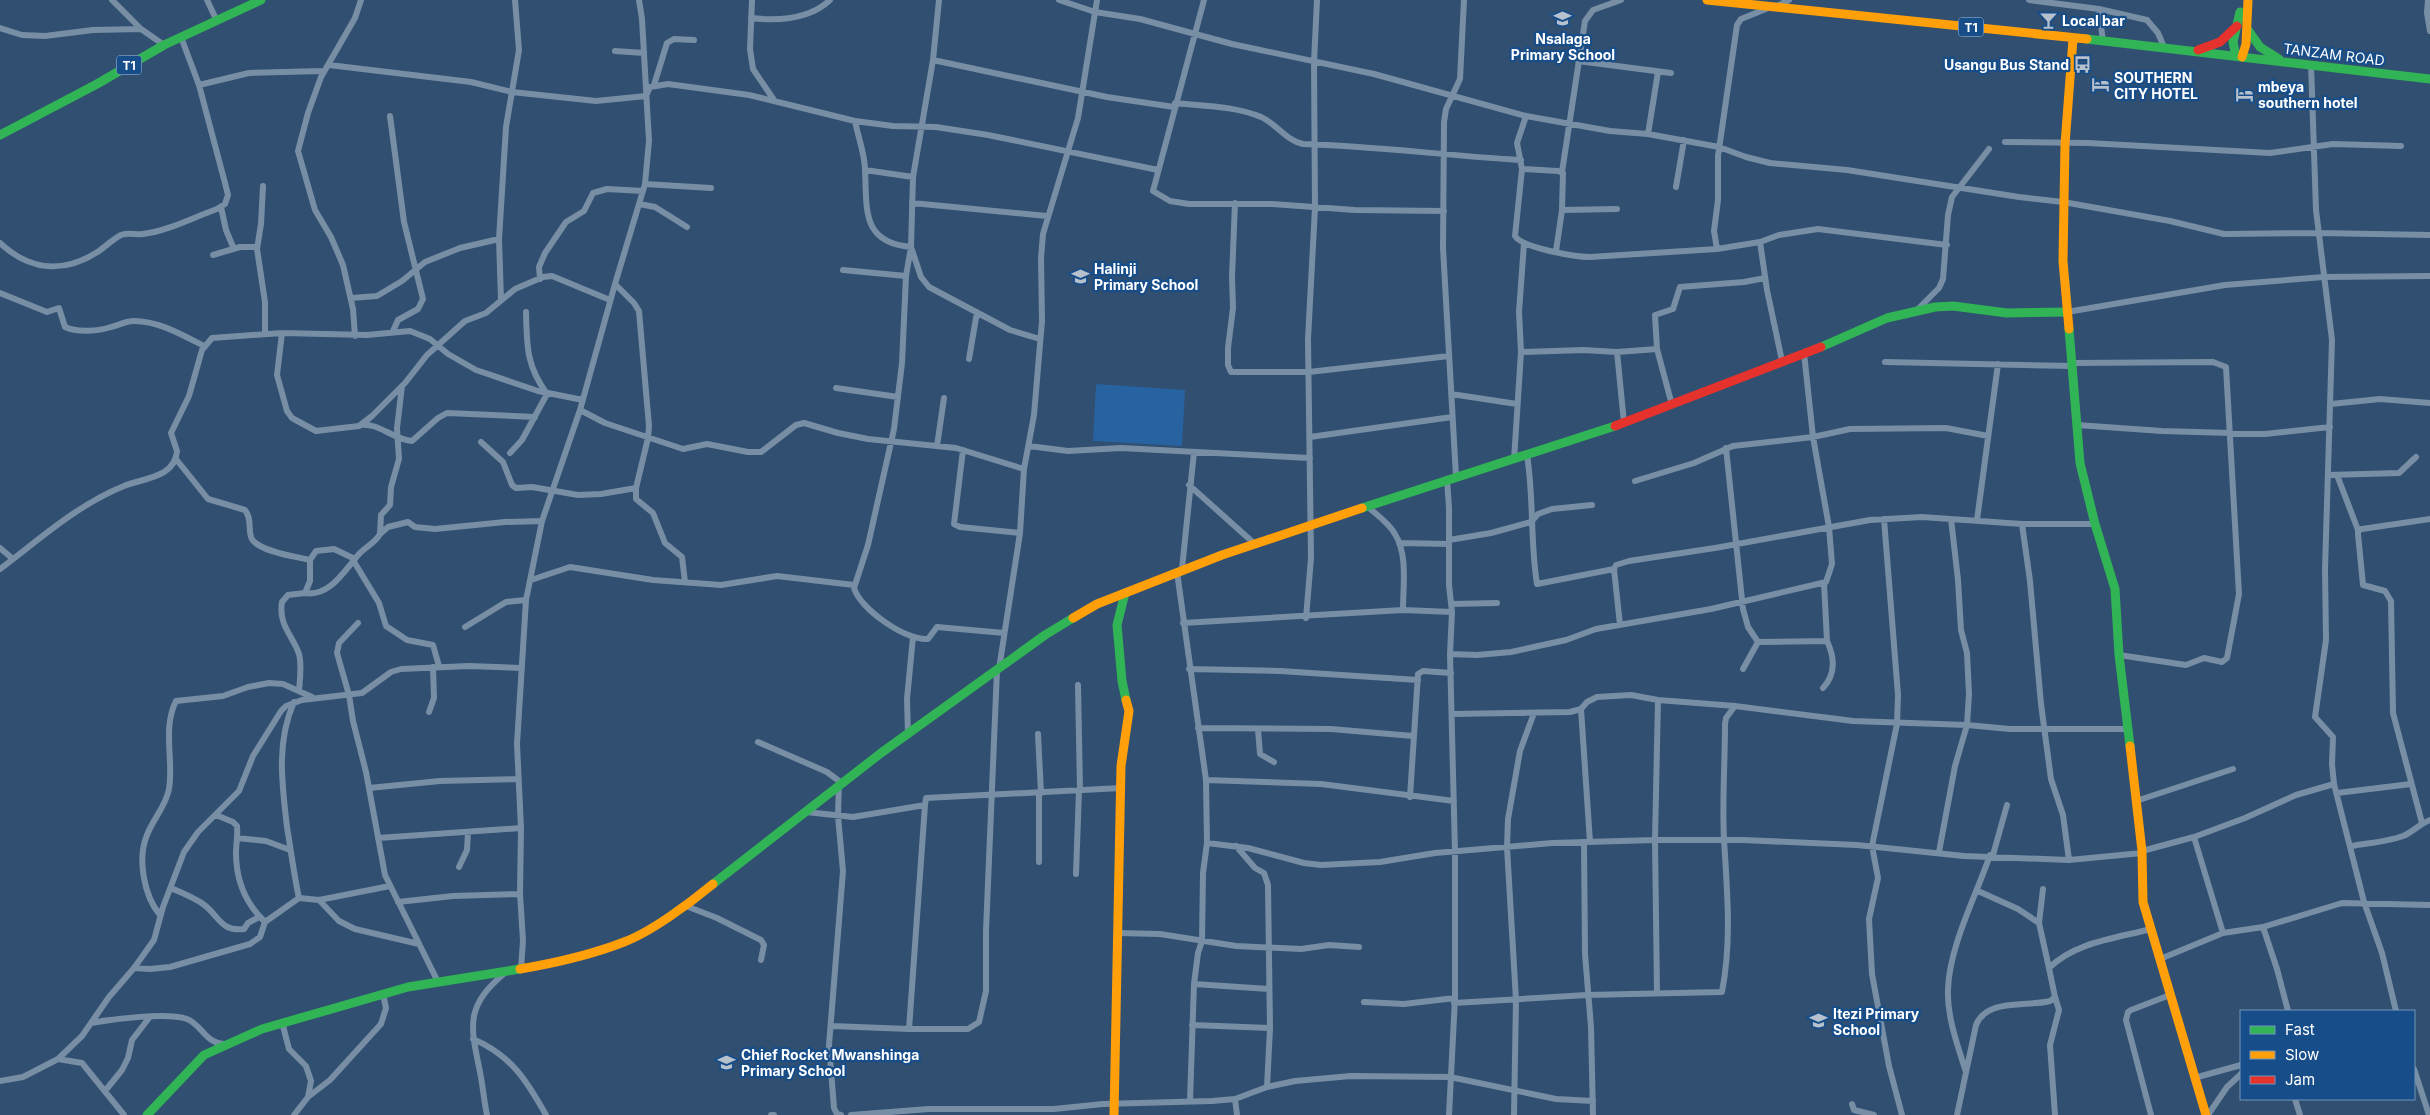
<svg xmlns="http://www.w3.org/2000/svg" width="2430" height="1115" font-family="Inter,sans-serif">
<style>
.green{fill:#2763a0}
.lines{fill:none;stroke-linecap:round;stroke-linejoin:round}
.street{stroke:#788ea5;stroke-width:6}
.fast{stroke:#30b455;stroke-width:9}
.slow{stroke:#ff9f0a;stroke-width:9}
.jam{stroke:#e5322d;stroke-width:9}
.labels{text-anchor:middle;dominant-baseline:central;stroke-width:4.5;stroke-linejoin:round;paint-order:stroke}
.shield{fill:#174e8a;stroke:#b9cadc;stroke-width:1}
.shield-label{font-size:12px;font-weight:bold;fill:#fff}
.poi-label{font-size:14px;font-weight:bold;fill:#fff;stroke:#174e8a;text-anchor:start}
.street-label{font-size:14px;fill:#fff;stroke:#174e8a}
</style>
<rect width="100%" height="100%" fill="#314f70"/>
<path class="green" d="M1096,384L1185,390L1182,446L1093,441Z"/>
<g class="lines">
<path class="street" d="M112,0L141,29L164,45
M207,0L216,19
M752,0L750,49L753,69L774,100
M939,0L933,60L913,177L911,247L906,276L902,363L894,429L868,545L854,588C860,609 906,641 928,639L937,627L1004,633
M1059,0L1095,12L1140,19L1232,44L1374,74L1526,116L1610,131L1648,134L1719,147L1746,157L1770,163L1847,170L2019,197L2063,202L2170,221L2224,234L2319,233L2430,235
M1204,0L1153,191L1170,201L1189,204H1272L1355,210L1444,211
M2029,0L2099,9L2147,20L2158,33L2164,47
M2428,0L2427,13L2430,31
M1777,6L1789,0
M2099,9L2103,42
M751,18C778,21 810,19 830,0
M0,28L22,35L45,36L93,30L141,29
M615,51L644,53
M933,60L1107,97L1174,107
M1578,61L1671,73
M2311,64L2316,210L2332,340L2325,569L2326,640L2315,717L2333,737L2332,764L2334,784L2364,902L2382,953L2396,1011
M329,65L471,82L512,92L596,101L646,96L650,87L668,84L749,95L855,121L893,126L936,127L988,135L1158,170
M199,85L249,73L323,71
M654,85L667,43L674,39L694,40
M1175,103C1203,106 1235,106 1261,117C1277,124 1285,140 1303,144C1376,146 1448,156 1521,160
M390,116L404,222L423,299L418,309L398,320L393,331
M1526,116L1517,143L1522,169L1515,236C1522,248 1576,257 1590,257L1717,249L1760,242L1779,235L1818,229L1947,245
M855,121C858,137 865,154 865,170C867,209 861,243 911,247L921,277L929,287L1010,330L1040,339
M1648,134L1658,72
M2005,142L2088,143L2270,153L2333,144L2401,146
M1522,169L1558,171L1563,173L1562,210L1556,251
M865,170L913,177
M1562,172L1585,21L1593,10L1621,0
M645,184L711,188
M263,186L261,224L257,249L265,302V334
M1676,187L1684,140
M912,203L1047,216
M1235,203L1232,277L1233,308L1228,348V365L1231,372H1309L1449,356
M639,204L655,207L687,227
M221,207L226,230L234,249
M1562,210L1617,209
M1760,242L1767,290L1782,361
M0,243C30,271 64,274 99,251C106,246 113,239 121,235C129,232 135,235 143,234C168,231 194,217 217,209L225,204L228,195L225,183L199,85L181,37
M1717,249L1714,231L1718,200V156L1737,25L1741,19L1766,9
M213,255L240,247H257
M843,270L906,276
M540,279L539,267L545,253L566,222L584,211L593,193L607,189L643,191
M0,293L47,312L59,308L65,327C77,333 99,331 111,327C120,325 125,321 134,321C159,321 182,335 204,346
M351,298L377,296L402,281L425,262L460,248L499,239
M501,300L499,239L506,127L519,50L515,0
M1917,310L1939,288L1943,279L1948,215L1952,197L1989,149
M2067,312L2225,285L2324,277L2430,276
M282,333L277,375L287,411L292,418L316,431L359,426L372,416L405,383L427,355L465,321L486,313L515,289L543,277L552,276L610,300
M355,336L353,309L343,265L331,237L315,210L298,151L308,113L321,77L355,18L361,0
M1521,352L1583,350L1617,352L1657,349
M1617,352L1624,423
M969,359L977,312
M1885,362L2073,366
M2073,363L2213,362L2226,367L2239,594L2227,658L2222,662L2204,658L2186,665L2119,655
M836,388L898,397
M1451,394L1517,404
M2331,404L2380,399L2430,403
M1672,405L1657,349L1655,315L1673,309L1680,287L1744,282L1765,278
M580,410L605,423L683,449L707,444L748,452H761L796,425L804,423L838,433L868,439L956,448L1024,469
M360,425C378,422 394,440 412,441L438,418L447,413L535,417
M2077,425L2162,431L2265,434L2330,427
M1310,437L1452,417
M481,442L503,462L512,485L516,488L532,487L578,495L601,494L636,488L648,438L649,426L639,311L634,303L615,284
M937,446L944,398
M1029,446L1068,451L1121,448L1310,458
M1726,448L1743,609L1748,627L1758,642L1827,641L1824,583
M963,450L954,524L960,527L1020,533
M510,453L522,440L547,394C526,365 527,346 526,312
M1527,455C1534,498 1530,541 1537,584L1614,569
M176,459L208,499L245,510C252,519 248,527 251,537C255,551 297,557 310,560
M1514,460L1521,352L1519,312L1524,243
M2328,475L2399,473L2416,457
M2337,475L2358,530
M1456,476L1443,248L1444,122L1446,109L1460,79L1464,0
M1447,479L1449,508V585L1452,612L1450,654L1455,851V998L1449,1115
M1635,481L1694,463L1733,446L1813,437L1850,429L1946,428L1988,436
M1189,485L1256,545
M636,488V499L653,513L665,543L682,557L685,582
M1368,507C1377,515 1389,523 1395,534C1408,555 1403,586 1403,610
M1884,519L1898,695L1897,724L1872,846L1878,878L1869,919L1872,974L1889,1066L1902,1115
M1977,520L1998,364
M2022,524L2030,581L2041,704L2051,779L2063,815L2069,860
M380,534L388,527L408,522L415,527L435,529L505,522L542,521
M1449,540L1491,533L1531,522L1538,514L1552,509L1592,505
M1399,543L1449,544
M0,548L13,559
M353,560L379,603L386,626L407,640L433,645L439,666
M0,569C40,539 77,505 124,486C143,478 175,478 177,451L171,433L189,396L202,350L212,338L282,333L367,335L410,331L430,339L448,354L476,370L538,391L583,400
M1182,569L1194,452
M1177,572L1206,780L1207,843L1248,848L1304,863L1321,865L1380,862L1435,853L1552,843L1655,840H1743L1857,845L1964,856L2069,860L2142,853
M531,580L570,567L653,580L721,585L777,576L854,585
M305,593C331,597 345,569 360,553C367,546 375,543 380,534L381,515L390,505L391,487L399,459L397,428L402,386
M1451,604L1497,603
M1306,618L1311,558L1308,339L1315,208L1314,62L1317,0
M358,623L339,643L337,653L349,695L353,721L366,772L385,875L438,982
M1183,623L1403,610L1452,612
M1620,625L1614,569L1616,565L1629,561L1715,548L1870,520L1922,517L2022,524H2095
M465,627L506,602L526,600
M1450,654L1477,655L1511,652L1566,640L1596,629L1711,609L1826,582L1832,564L1829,527L1813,437L1804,353
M999,669L1020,533L1024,469L1034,415L1042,321L1041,258L1043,234L1078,118L1097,0
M1189,669L1280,671L1418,680
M1743,669L1758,642
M1078,685L1080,790
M1823,688C1836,674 1835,658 1827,641
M299,691C300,679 302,665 299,654C293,636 278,625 282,602L288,595L305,593L310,581V560L316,551L334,549L355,559
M294,702C276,742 282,784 287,827C291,851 294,875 299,898
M1581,709L1590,842
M429,712L434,698L433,667
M1452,714L1570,712L1581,709L1587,702L1597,697L1631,695L1658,700L1735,706L1853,721L1967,725L2010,729H2128
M1198,728L1331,729L1413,736
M1258,729L1260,754L1274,762
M1038,734L1041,793
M908,735L907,699L913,637
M758,742L827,772L839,781L838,816L843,871L829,1045L834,1108L837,1114L841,1115
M1206,780L1321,784L1454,801
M369,788L440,781L518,779
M2337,793L2411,784
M1410,797L1418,674L1423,671L1451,673
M2136,801L2233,769
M806,812L853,817L925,805L926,798L1121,788
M216,815L233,822L237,826C238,835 236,844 236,853C236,880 245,903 265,922
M2422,823L2393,713L2391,601L2385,591L2363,585L2358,534V530L2362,529L2430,519
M2194,837L2223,933
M237,838L266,841L290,850
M378,838L521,828
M1584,842L1585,954L1591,1027L1593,1115
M1236,846L1255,868L1264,873L1268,885L1270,1028L1267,1087
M2352,846C2368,843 2387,842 2403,836C2413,832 2419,824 2430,820
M2142,851L2194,837L2245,818L2296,795L2334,784
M1939,852L1955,766L1967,725L1969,694L1967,653L1961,630L1958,580L1951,519
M1993,855L2007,805
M1039,862V793
M459,867L467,850L468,832
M1076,874L1079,790
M171,888C182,893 193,897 203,904C219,915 220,932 244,929L248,923L259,917
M2043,889L2039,923L2049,968
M1978,891L2018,909L2039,923
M319,900L339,921L355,929L419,944
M398,902L453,896L520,894
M686,906L717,918L761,940L764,945L761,960
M160,915C144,896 137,859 147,835C153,819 166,806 169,789C174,760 162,729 176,701L223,696L248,687L269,683L283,684L312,697
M2263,927L2277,969L2288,1011
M1118,933L1160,934L1236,946L1301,949L1329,945L1359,947
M2160,959L2223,933L2263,927L2342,903L2430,905
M134,968L150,969L170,967L250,944L260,937L265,922L299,898L319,900L390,886
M521,968L523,941L520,894L521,828L517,744L526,600L542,521L580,410L615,284L645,184L649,141L642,19L639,0
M1194,984L1269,989
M1657,993L1655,840L1658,700
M2055,997L2059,1010L2050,1045L2055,1115
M1364,1002L1404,1004L1455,998
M1454,1003L1587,995L1722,992C1732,940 1727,891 1724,839C1722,801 1725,763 1725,724L1726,718L1735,706
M282,1022L289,1049L306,1066L311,1081L308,1097L294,1115
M91,1023C113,1019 167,1012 187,1019C202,1025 205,1043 224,1044
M1192,1025L1270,1028
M831,1026L909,1029H968L979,1022L986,991V931L997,670
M909,1029L925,805
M473,1039C511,1055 527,1081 546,1115
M58,1059L82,1063L124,1115
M2414,1069L2429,1115
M1966,1072C1958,1047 1947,1017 1948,990C1949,947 1976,896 1990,855
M2194,1078L2241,1065
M0,1081L23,1077L58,1059L82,1036L109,997L134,968L154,940L163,907L184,852L198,832L239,791L253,756L281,711L286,706L302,700L362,693L391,672L401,669L469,666L520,668
M105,1091L122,1070L128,1058L132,1040L149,1018
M308,1097L330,1080L381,1024L386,1008L383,994
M1235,1099L1237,1115
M2295,1099L2300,1115
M1190,1101L1194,984L1198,953L1202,941L1203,873L1207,843
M1852,1104L1854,1110L1874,1115
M487,1115C484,1101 483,1087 480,1072C470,1024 465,1006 506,972
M771,1115H774
M851,1115L929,1109H1054L1103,1104L1212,1101L1235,1099L1267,1087L1295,1081L1351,1076L1450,1077L1556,1099L1593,1101
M1514,1115L1516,1000L1507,847L1508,819L1520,751L1534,713
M1957,1115L1976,1025C1987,998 2027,1007 2050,1001L2055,997L2049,968C2075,942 2117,938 2151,929
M2151,1115L2126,1020L2128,1012L2131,1010L2170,995
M2208,1115L2227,1087L2241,1074"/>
<path class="fast" d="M2248,30L2260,47L2279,59
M2087,39L2430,79
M2236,56L2233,42L2240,12
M0,135L97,84L164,45L261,0
M2069,329L2080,463L2095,524L2115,589L2119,655L2130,746
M1821,347L1887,318L1935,307L1953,306L2007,313L2067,312
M1362,508L1615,426
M1125,593L1117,625L1122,681L1126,700
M713,884L881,753L1045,635L1073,618
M147,1115L204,1055L262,1029L408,987L520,969"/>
<path class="slow" d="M1707,0L2087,39
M2242,57L2246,44L2248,0
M2069,329L2063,261L2065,144L2073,39
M1073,618L1097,604L1222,555L1362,508
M2130,746L2142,851L2143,902L2206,1115
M520,969C555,963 591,955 624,942C651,932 690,903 713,884
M1114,1115L1121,766L1129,711L1126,700"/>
<path class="jam" d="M2198,50L2220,42L2237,26
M1615,426L1821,347"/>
</g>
<defs>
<symbol id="school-bare" viewBox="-9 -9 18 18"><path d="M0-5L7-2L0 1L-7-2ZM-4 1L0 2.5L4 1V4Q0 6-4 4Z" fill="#b7c1cd" stroke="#174e8a" stroke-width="2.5" paint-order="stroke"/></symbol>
<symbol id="bar-bare" viewBox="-9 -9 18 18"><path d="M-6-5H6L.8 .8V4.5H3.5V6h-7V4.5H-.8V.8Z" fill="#b7c1cd" stroke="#174e8a" stroke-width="2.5" paint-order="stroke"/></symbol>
<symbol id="bus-bare" viewBox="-9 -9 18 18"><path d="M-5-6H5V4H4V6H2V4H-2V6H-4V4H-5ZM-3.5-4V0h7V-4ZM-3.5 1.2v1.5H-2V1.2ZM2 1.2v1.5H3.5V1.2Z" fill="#b7c1cd" stroke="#174e8a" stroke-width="2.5" paint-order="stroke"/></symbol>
<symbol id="hotel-bare" viewBox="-9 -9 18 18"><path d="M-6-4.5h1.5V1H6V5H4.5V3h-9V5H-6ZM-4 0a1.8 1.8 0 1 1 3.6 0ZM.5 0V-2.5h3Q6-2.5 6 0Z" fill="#b7c1cd" stroke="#174e8a" stroke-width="2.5" paint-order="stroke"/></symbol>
</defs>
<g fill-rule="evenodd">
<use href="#school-bare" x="1550" y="6" width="25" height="25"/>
<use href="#bar-bare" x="2036" y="8" width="25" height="25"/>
<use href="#bus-bare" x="2070" y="52" width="25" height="25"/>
<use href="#hotel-bare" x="2088" y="72" width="25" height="25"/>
<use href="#hotel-bare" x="2232" y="82" width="25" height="25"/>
<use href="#school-bare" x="1068" y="264" width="25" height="25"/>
<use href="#school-bare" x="1806" y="1008" width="25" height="25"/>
<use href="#school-bare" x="714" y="1050" width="25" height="25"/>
</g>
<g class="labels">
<g class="shield">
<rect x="1958.5" y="17.5" width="25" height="19" rx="4"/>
<rect x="116.5" y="55.5" width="25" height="19" rx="4"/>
</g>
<g class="shield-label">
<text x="1971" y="27">T1</text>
<text x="129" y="65">T1</text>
</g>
<g class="poi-label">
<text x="2062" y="20">Local bar</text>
<text x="1563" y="38" text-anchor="middle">Nsalaga<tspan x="1563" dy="16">Primary School</tspan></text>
<text x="2069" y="64" text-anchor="end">Usangu Bus Stand</text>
<text x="2114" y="77">SOUTHERN<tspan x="2114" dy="16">CITY HOTEL</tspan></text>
<text x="2258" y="86">mbeya<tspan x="2258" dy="16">southern hotel</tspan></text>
<text x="1094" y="268">Halinji<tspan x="1094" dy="16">Primary School</tspan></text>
<text x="1833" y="1013">Itezi Primary<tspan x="1833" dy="16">School</tspan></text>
<text x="741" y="1054">Chief Rocket Mwanshinga<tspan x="741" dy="16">Primary School</tspan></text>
</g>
<g class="street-label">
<text transform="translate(2334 54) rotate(7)">TANZAM ROAD</text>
</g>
</g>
<rect x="2240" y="1010" width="175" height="90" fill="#174e8a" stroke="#7495b9"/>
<rect x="2250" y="1026" width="25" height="8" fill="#30b455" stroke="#7495b9"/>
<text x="2285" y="1035" font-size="15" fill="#ffffff">Fast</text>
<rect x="2250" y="1051" width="25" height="8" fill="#ff9f0a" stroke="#7495b9"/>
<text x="2285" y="1060" font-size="15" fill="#ffffff">Slow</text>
<rect x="2250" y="1076" width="25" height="8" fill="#e5322d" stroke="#7495b9"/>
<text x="2285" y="1085" font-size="15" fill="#ffffff">Jam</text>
</svg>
